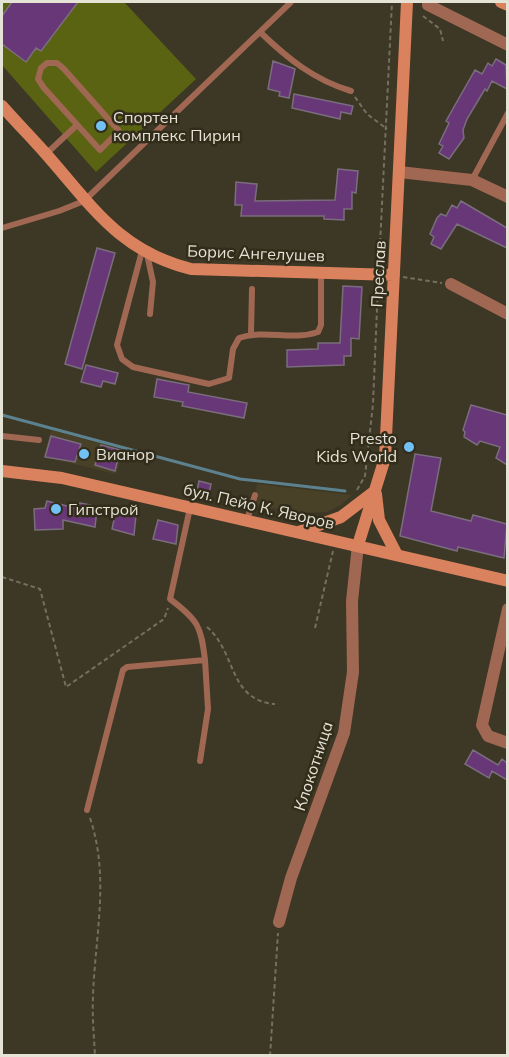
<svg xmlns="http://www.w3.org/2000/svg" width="509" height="1057" font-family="Mulish,sans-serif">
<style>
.built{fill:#484127}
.green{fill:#5a6312}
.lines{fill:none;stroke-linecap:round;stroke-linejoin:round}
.stream{stroke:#5c818f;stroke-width:3}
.building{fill:#683777;stroke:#7a6d7e;stroke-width:1.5}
.path{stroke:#746f5f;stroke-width:2;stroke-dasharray:4.5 3;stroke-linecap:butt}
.lane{stroke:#a06852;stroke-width:6}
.street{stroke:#a06852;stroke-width:12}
.secondary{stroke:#da825e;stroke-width:12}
.poi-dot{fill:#72c1f5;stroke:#322d1b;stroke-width:2}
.labels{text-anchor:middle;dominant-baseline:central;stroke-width:5;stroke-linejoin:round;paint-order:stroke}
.poi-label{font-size:16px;fill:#e5e2d6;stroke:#322d1b;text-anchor:start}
.street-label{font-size:16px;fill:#e5e2d6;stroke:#322d1b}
</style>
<rect width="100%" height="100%" fill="#3d3725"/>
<path class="built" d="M51,430L124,450L116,474L44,457Z
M257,484L352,495L341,505L327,512L299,513L254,505Z"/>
<path class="green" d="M2,2H124L196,79L96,172L2,65Z"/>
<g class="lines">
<path class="stream" d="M2,415L240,479L345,491"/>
</g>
<path class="building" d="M12,2H78L41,51L36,48L26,62L2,44V16Z
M496,59L506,65L507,89L492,81L487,91L485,89L467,119L463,130L464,138L449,159L439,153L443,146L439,144L449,123L446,121L475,70L482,74L488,63L492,66Z
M273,61L295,69L289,98L279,96L280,92L268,89Z
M294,94L353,106L351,114L341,112L340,119L292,108Z
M338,169L358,171L356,193L352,192V209H344V220L324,219V216H241L242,205H235L236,182L257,184L255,201L335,200Z
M461,201L507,228V248L457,224L441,249L431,244L434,237L430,234L437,218L441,214L446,216L452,205L457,208Z
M97,248L115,253L82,369L65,364Z
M343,286L362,287L359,339L351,338V356H344V365L287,367V350L318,349V343H340Z
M86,365L118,373L115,384L103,381L101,387L81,382Z
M157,379L189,385L188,392L247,403L244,418L182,406L183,402L154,397Z
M471,405L507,415V465L496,458L500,447L480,441L477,445L464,437L465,432L463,430Z
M51,436L81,444L75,462L45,457Z
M101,445L120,450L115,471L95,465Z
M415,454L441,458L431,511L471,521L473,515L507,524L504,558L458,547L457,551L400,536Z
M199,481L211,484L209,494L197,491Z
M47,501L75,508L76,504L80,503L91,505L90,508L97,509L95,527L63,520V529L35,530L34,509L45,508Z
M116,510L136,515L134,535L112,529Z
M158,520L178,525L176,544L153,539Z
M473,750L498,765L502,759L507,763V780L492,771L489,778L465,764Z"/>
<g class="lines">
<path class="path" d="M423,16L440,29L443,41
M355,97L367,114L387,129
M379,265L392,2
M403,277L442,283
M357,490L365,476L373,404L378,285
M2,577L40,589L66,687L164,619L168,608
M207,627C237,653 228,700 275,704
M315,628L333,551
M90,818C110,877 95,936 93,996C92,1016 94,1036 95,1056
M270,1056L278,933"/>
<path class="lane" d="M260,32C287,58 314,80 351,91
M47,63H57L64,69L119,131L100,150L44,88L38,79L41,68Z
M46,154L77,125
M472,180L508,113
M2,228L59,211L84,201L291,2
M142,251L117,345L122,359L133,367L209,384L229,378L233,349L239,338C265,329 292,341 318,332L321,325V272
M147,254L153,282L150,314
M251,334L252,289
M2,436L39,440
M247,520L255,495
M200,761L208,709L205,660
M87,810L123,670L127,667L205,660C201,626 198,620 170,599L190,508"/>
<path class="street" d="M428,5L508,45
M399,172L472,180L508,197
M451,284L508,314
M508,609L482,725L488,736L508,743
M279,922L291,878L344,733L353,672L352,601L358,545"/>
<path class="secondary" d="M501,2L508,5
M2,106C16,122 31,137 46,154C92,206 119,251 191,269L394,275
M2,471L62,478L508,581
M376,494L379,520L397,555
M299,532L341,517L375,491
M358,545L385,458L407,2"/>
</g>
<g class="poi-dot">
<circle cx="101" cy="126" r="6"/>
<circle cx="409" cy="447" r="6"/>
<circle cx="84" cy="454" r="6"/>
<circle cx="56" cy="509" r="6"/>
</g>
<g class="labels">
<g class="poi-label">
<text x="113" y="117">Спортен<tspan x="113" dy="18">комплекс Пирин</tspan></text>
<text x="397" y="438" text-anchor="end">Presto<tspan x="397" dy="18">Kids World</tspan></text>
<text x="96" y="454">Вианор</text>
<text x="68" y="509">Гипстрой</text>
</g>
<g class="street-label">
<text transform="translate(256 253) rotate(2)">Борис Ангелушев</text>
<text transform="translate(378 274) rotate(-87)">Преслав</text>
<text transform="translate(259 506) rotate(13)">бул. Пейо К. Яворов</text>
<text transform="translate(313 766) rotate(-72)">Клокотница</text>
</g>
</g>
<rect width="509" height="1057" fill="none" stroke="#e5e2d6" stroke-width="6"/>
</svg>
